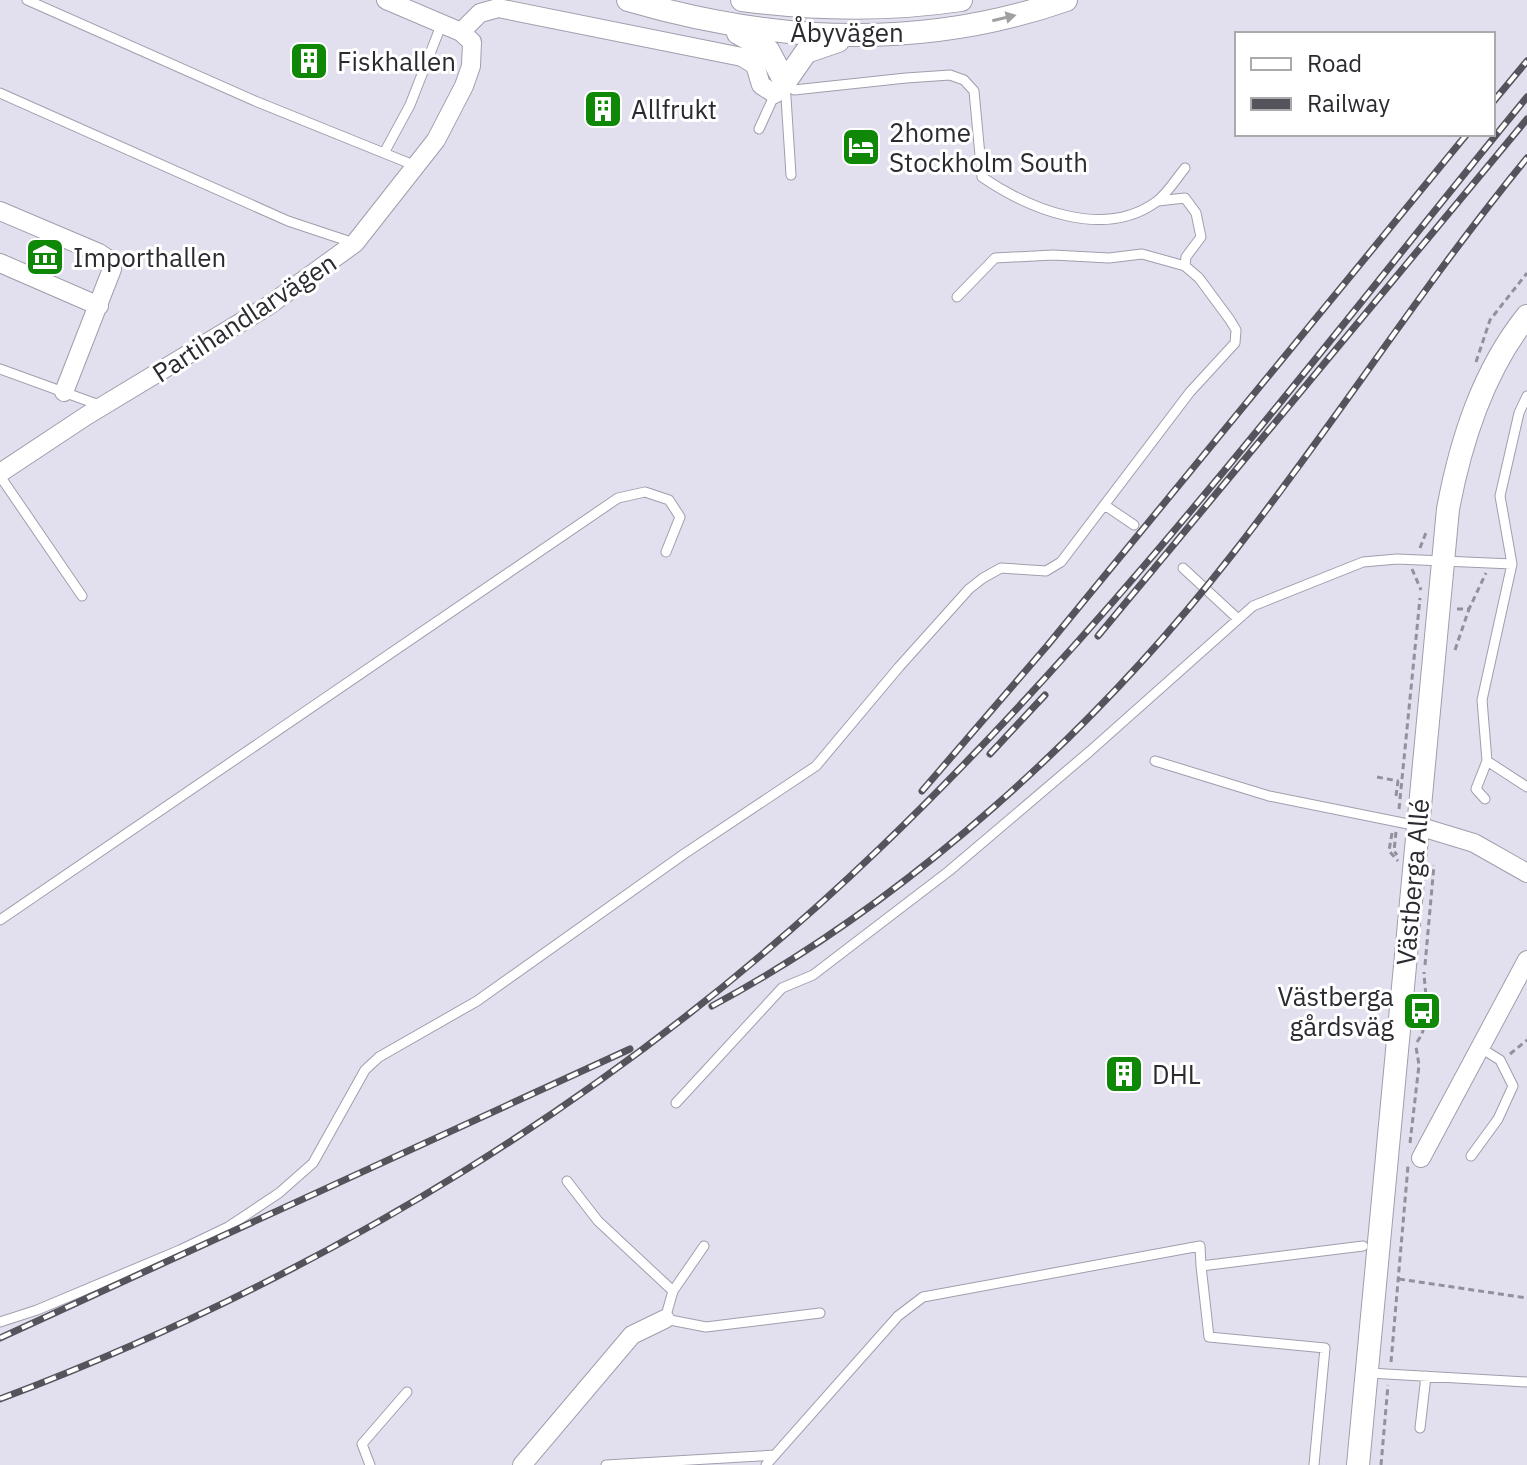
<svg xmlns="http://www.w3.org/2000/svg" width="1527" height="1465" font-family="'IBM Plex Sans',sans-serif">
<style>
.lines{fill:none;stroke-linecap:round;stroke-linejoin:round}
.service-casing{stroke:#a09eac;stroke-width:11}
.minor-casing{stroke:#a09eac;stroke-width:20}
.tertiary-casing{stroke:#a09eac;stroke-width:24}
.path{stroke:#91909b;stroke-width:3;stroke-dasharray:6 4;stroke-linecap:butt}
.service{stroke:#fff;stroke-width:9}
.minor{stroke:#fff;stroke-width:18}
.tertiary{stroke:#fff;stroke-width:22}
.rail-casing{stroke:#55545c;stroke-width:7}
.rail{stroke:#fff;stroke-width:4;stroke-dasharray:12;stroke-linecap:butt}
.oneway{fill:#a09fa2}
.labels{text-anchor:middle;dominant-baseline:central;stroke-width:6;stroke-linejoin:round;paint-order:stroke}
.street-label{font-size:26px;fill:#2b2a30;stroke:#fff}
.poi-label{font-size:26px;fill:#2b2a30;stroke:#fff;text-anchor:start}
</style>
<rect width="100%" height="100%" fill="#e2e0ef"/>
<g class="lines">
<defs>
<path id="service" d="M27,0L255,101L416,166
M785,82L794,90L906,78L950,75L964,80L974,91L982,177C1029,209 1103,240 1156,202C1167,194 1176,179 1185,168
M785,82L791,175
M0,93L288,221L354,243
M759,129L775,94
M384,153L410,105L442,23
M957,297L995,258L1053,255L1109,258L1142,254L1185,266
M0,369L102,406
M1527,396L1519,413L1500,496L1512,564L1482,700L1487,761L1527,787
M0,476L82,596
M1106,506L1134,525
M1183,568L1238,619
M1155,761L1269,796L1418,826
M1485,799L1476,789L1487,761
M0,920L618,498L645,492L669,500L680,517L666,552
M676,1103L782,988L813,975L949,871L1089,752L1253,606L1363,562L1397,559L1512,564
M1471,1156L1498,1119L1513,1086L1500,1060L1479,1047
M567,1181L598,1221L673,1291L665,1319L706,1327L820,1313
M673,1291L704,1246
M0,1322L37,1310L180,1250L228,1227L279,1193L313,1163L365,1070L379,1057L477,1001L684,854L816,766L899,667L969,589L983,578L1001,568L1046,571L1061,562L1190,392L1235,343L1236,330L1230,320L1199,278L1185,266L1186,257L1201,237L1196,213L1185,198L1158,201
M1369,1373L1527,1382
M1420,1428L1426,1376
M370,1465L362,1444L407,1392
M606,1465L775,1455
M766,1465L898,1316L923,1297L1200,1246L1201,1266
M1314,1465L1325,1348L1209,1337L1201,1266L1363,1246"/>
<path id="minor" d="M461,32L480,13L498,8L742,57L755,65L761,85L775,94
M0,211L99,253L108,259L112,269L64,392
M0,263L99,306
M0,473L86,416L268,306L355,243L436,140L464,86L471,66L472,42L461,32L386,0
M1418,826L1474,843L1527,873
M1421,1158L1527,960
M522,1465L632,1335L665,1319"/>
<path id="tertiary" d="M628,0C774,43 921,51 1066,0
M742,0C817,10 887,11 961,0
M738,33L768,50L785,82
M785,82L806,52L838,41
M1358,1465L1448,509C1461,440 1483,371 1527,316"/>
</defs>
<use href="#service" class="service-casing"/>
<use href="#minor" class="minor-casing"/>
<use href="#tertiary" class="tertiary-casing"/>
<path class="path" d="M1476,362L1490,320L1527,273
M1420,548L1427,530
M1412,569L1421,590
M1457,609H1469L1486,573
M1455,650L1469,609
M1377,777L1398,781
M1396,796L1398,781H1402
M1399,809L1420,598
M1396,832L1394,851L1397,855
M1392,833L1389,851L1398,861
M1425,965L1434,865
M1417,1042C1432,1021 1425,996 1424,972
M1510,1054L1527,1040
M1410,1143L1419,1065L1416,1047
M1399,1279L1527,1298
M1391,1362L1408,1166
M1381,1465L1388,1385"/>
<use href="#service" class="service"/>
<use href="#minor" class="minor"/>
<use href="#tertiary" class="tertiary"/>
<defs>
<path id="rail" d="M1493,102L1527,61
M1098,636L1527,119
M990,754L1045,695
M922,791L1047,646L1467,134
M712,1006C908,901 1094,731 1231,556C1333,426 1422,286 1527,158
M0,1338L630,1049
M0,1399C328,1275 626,1092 879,849C1118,620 1318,352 1527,97"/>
</defs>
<use href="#rail" class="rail-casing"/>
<use href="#rail" class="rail"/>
</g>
<defs><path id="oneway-solid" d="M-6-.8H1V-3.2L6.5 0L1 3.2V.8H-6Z" transform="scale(2)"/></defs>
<use class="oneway" href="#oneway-solid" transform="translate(1004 18) rotate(-13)"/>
<defs>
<symbol id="building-square" viewBox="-11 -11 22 22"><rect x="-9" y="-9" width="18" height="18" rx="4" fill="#0f8707" stroke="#fff"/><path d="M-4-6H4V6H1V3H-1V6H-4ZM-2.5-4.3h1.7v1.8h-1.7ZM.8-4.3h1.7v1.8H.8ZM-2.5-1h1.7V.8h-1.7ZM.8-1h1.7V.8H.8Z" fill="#fff"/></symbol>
<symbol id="hotel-square" viewBox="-11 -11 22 22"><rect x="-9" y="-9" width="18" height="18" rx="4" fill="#0f8707" stroke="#fff"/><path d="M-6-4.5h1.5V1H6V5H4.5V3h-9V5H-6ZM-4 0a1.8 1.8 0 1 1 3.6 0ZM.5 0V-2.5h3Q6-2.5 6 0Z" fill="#fff"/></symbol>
<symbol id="museum-square" viewBox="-11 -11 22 22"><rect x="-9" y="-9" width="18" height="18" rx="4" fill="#0f8707" stroke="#fff"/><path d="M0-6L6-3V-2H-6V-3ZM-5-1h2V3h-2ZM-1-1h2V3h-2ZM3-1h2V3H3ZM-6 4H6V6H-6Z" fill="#fff"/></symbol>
<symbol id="bus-square" viewBox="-11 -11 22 22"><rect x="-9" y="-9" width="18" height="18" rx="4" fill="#0f8707" stroke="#fff"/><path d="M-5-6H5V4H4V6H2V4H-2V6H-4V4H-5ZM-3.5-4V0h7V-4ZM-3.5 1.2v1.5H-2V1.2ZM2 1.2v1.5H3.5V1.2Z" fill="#fff"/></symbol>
</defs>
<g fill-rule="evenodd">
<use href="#building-square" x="287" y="39" width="44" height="44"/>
<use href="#building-square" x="581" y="87" width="44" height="44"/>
<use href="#hotel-square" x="839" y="125" width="44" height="44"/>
<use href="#museum-square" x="23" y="235" width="44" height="44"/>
<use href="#bus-square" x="1400" y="989" width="44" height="44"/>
<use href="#building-square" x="1102" y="1052" width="44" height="44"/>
</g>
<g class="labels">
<g class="street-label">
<text x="847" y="32">Åbyvägen</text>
<text transform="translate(244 317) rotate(-33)">Partihandlarvägen</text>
<text transform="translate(1412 882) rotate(-85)">Västberga Allé</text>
</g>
<g class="poi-label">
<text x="337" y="61">Fiskhallen</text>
<text x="631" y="109">Allfrukt</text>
<text x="889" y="132">2home<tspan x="889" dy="30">Stockholm South</tspan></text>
<text x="73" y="257">Importhallen</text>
<text x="1394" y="996" text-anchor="end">Västberga<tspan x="1394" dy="30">gårdsväg</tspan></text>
<text x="1152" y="1074">DHL</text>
</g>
</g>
<rect x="1235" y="32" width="260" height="104" fill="#ffffff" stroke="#aaaaac" stroke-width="2"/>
<rect x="1251" y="58" width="40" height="12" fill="#ffffff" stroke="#aaaaac" stroke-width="2"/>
<text x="1307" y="72" font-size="24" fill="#2b2a30">Road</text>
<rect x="1251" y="98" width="40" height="12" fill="#55545c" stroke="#aaaaac" stroke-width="2"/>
<text x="1307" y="112" font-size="24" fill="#2b2a30">Railway</text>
</svg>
